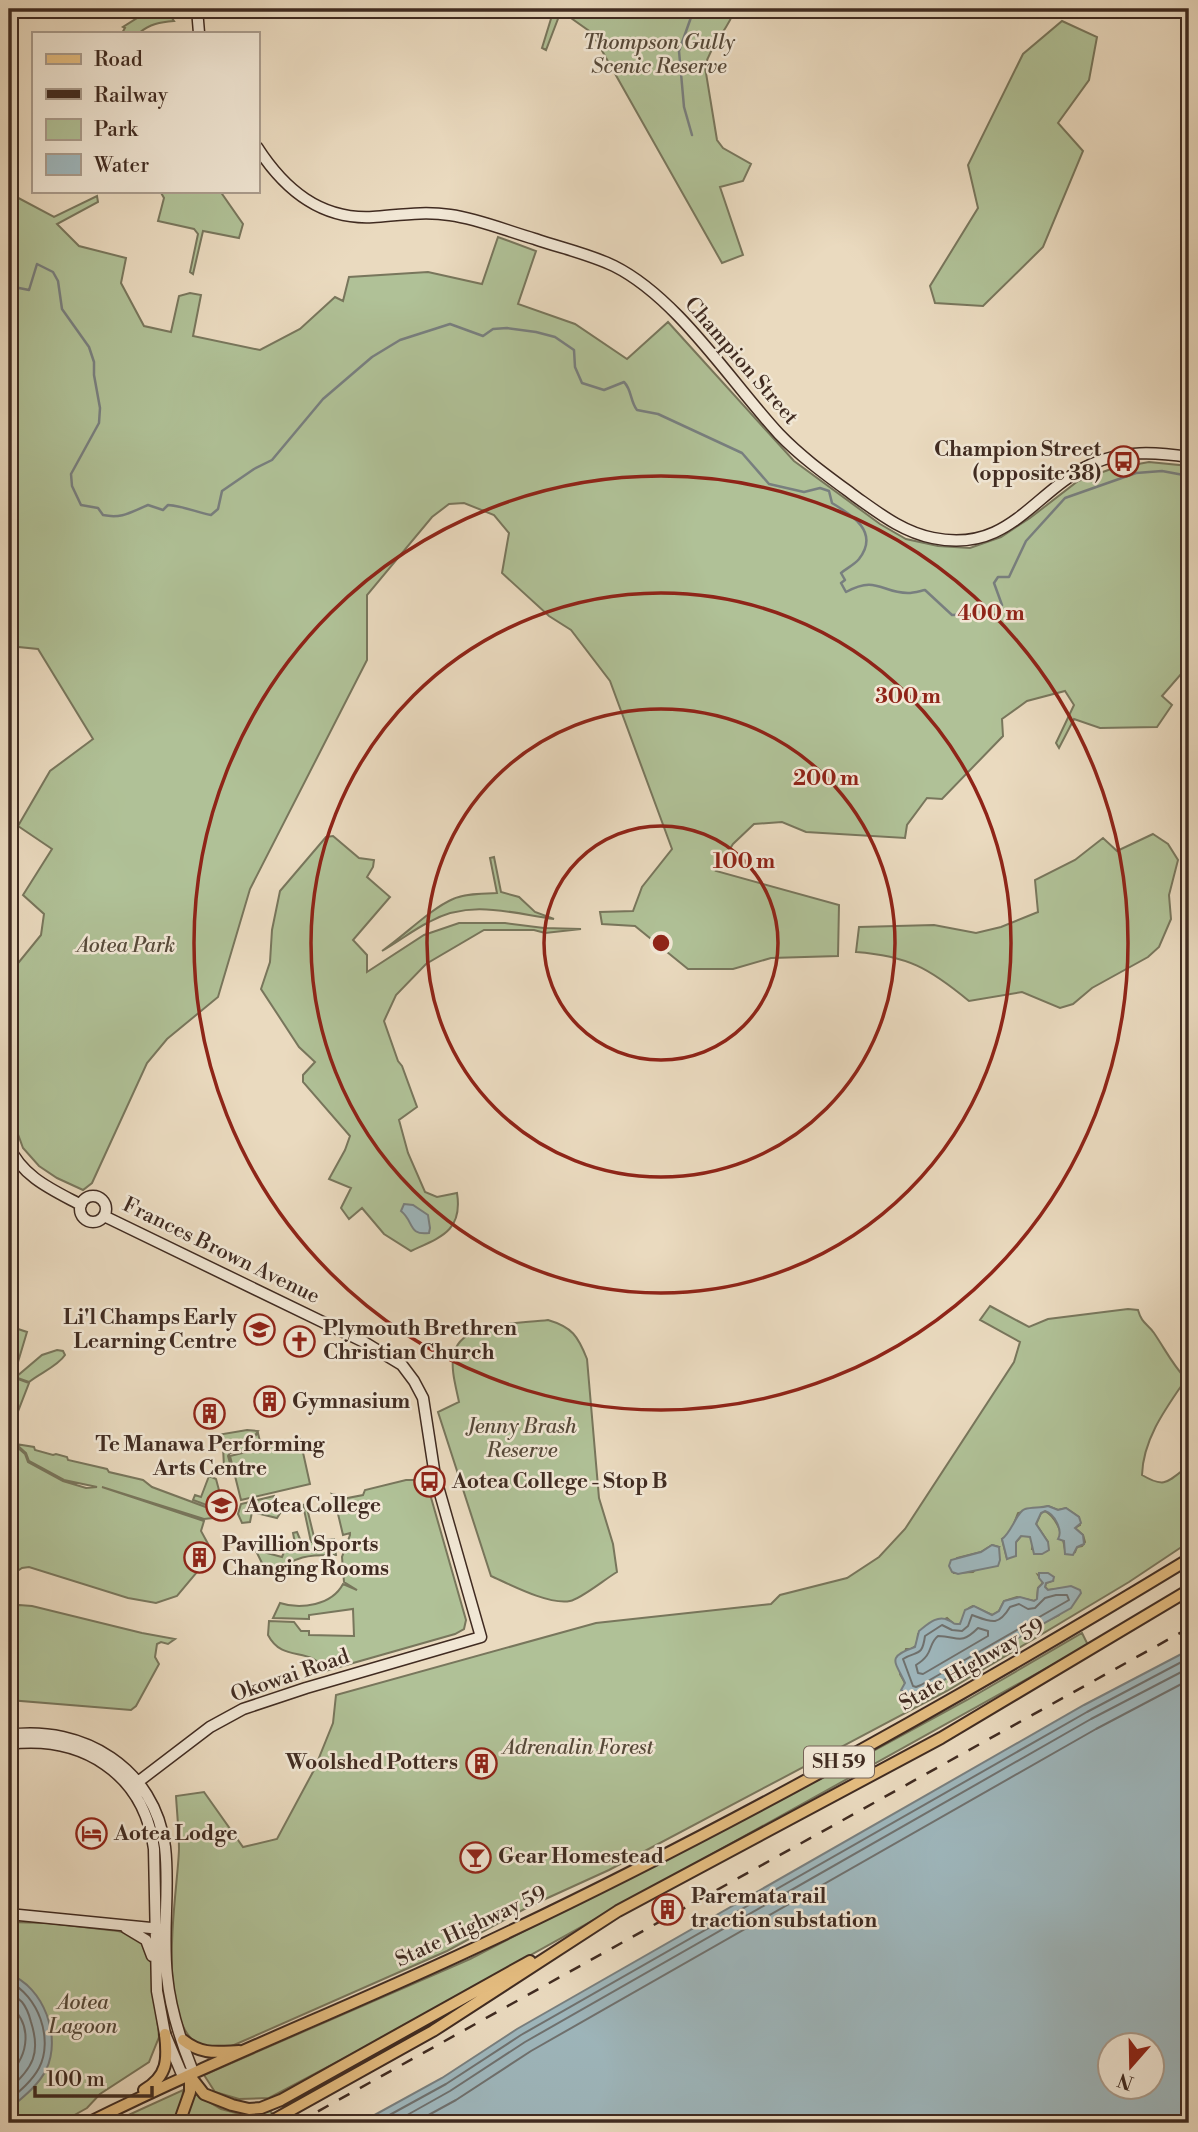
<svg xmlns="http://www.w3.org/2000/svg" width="1198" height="2132" font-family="'Libre Bodoni',serif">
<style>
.green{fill:#b0c197;stroke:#78765c;stroke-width:2;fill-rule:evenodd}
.water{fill:#9eb7bd;stroke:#787f7f;stroke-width:2;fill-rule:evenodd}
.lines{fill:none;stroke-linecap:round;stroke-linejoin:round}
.shore{stroke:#6f716f;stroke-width:2}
.stream{stroke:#787f7f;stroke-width:2.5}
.secondary-casing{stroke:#402b21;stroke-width:13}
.primary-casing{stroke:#402b21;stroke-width:14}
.secondary{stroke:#f1e7d5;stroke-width:10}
.primary{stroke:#e5bd80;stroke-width:10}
.rail{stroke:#402b21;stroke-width:2.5;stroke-dasharray:12 12;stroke-linecap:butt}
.ring{fill:none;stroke:#8f2418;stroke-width:3.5}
.labels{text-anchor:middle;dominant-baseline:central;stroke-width:5;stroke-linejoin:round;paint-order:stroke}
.shield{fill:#f1e7d5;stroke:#756357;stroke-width:2}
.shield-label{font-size:19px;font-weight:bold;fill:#402b21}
.park-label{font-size:21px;font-style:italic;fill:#564939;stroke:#f1e7d5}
.street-label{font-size:21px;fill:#402b21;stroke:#f1e7d5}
.poi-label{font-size:21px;font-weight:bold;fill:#402b21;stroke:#f1e7d5;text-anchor:start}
.centre{fill:#8f2418;stroke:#f1e7d5;stroke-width:3.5}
.ring-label{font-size:21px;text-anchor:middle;font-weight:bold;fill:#8f2418;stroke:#f1e7d5;stroke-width:5;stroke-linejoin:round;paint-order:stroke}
</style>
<rect width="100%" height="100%" fill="#eadabf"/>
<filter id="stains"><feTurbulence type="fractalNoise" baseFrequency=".00286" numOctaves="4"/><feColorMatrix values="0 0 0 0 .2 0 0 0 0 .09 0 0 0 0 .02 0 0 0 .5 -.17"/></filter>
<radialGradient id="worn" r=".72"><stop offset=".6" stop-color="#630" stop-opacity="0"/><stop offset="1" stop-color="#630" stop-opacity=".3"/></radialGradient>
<path class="green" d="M554,9H735C728,30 710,45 705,67L717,140L723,148L751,164L743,181L720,187L743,255L722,263L592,33L561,11L546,50L542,48Z
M158,10L170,15L174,21C160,22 150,24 139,33H122L125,28L123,27L142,15Z
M1062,21L1097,37L1089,80L1058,123L1083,151L1043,247L983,306L935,303L930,286L978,208L968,165L1023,54Z
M160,191H220L243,224L239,238L203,231L193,274L190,272L198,234L194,229L158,221L164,198Z
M9,193L54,217L97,196L98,202L57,224L79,246L126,258L121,283L144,326L171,332L179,296L190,293L201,295L193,336L260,350L300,329L335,297L343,301L349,277L428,272L482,284L498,237L536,251L518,304L575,324L627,359L668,322L794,461L880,524L906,539L938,546L970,548L1001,537L1030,518L1078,481L1111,469L1149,462L1189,466V665L1162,696L1172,705L1157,727L1100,728L1074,719L1059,748L1056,743L1074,705L1065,691L1027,701L1002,719L1003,736L942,799L927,798L907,825L905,838L806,832L782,822L754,824L733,844L716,871L839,905L838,956L771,958L733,969H688L635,926L602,924L600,912L633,911L642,887L672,849L610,681L571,630L549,616L502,573L509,533L494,515L464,503L449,504L432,517L367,595V660L250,889L218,997L167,1039L147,1063L92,1183L83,1190L57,1178L39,1166L23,1148L15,1126L13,990L10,973L41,935L44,914L23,895L52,849L18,826L50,771L93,739L38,649L9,646Z
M1153,834L1168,844L1178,860L1169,895L1171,919L1159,947L1148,957L1092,988L1073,1004L1060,1008L1022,992L969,1001C929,968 908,956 856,952L859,927L934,925L976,933L1001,927L1038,912L1035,880L1075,860L1103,838L1117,851Z
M333,836L359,858L374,860L373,867L367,877L390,897L353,940L367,955V972L424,935L459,923H505L544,928L581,929L545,933L534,930H484L426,964L396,995L384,1021L398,1061L402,1066L417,1107L399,1120L408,1153L425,1192L437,1197L457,1193C463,1231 441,1237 411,1251L384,1234L362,1208L349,1219L341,1208L351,1188L329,1179L345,1150L350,1136L303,1082V1075L315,1062L299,1047L261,989L270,962L272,930L280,891L326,837Z
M494,857L501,892L519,897L535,912L554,919C511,913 470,899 429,922C413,930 398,942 382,951C404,936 430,909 453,899C466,893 483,894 497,893L490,858Z
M990,1306L1029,1327L1048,1319L1128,1309L1138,1310C1142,1324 1147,1323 1154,1333C1165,1349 1172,1364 1186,1379C1166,1408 1143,1439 1142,1475C1162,1487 1166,1484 1183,1470L1184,1465L1181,1462L1189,1444V1542L1129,1582L947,1691L609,1870L530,1906L447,1951L234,2045C227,2048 216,2051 208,2049C151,2034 178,1892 179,1849C179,1831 177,1813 176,1796L204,1792L243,1847L277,1839L314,1770L333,1723L336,1695L596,1623L771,1604L780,1595L847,1578L879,1557L905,1529L1014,1362L1020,1342L980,1320ZM1048,1506L1058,1510L1066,1508L1079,1517L1080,1525L1075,1528L1083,1535L1085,1542L1082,1546L1077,1547L1075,1552L1065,1550C1063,1536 1057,1517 1045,1511L1041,1513L1036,1524L1048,1542L1047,1551L1043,1552L1032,1549L1033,1543L1030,1536H1021L1016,1542V1553L1007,1559L1002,1539L1010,1534L1018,1513ZM992,1545L999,1547L973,1572L954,1573L957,1558L981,1552ZM1038,1575L1052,1581L1046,1583L1045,1587L1048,1590L1065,1588L1059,1615L1031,1629L919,1694H907L902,1691L905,1683L900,1674L906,1649H911L917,1645L918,1634L947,1618L954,1624H960C966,1617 963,1610 973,1606L992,1615L999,1611L1004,1601L1017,1597L1034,1601L1037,1599L1038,1588L1043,1583Z
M548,1320C572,1327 578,1336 587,1359L599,1498L613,1544L617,1572C605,1579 581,1599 570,1601C549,1605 511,1585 491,1576L438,1412L459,1402C456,1387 450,1368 454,1353C463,1320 521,1324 548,1320Z
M9,1326L27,1332L9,1392Z
M57,1350L63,1351L65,1355C58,1366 40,1373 29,1382L18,1378L16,1379V1377L42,1355Z
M18,1379L29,1383L12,1427V1435L9,1436C9,1418 4,1392 18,1379Z
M247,1430L258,1431L254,1437L258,1433L261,1446L230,1453L228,1456L231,1467H224L223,1447L226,1445L210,1443L211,1436Z
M300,1439L310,1484L241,1500L230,1456Z
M9,1440L25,1454L28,1462L63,1481L86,1488L97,1487L64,1480L29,1461L26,1453L16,1444L34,1447L35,1450L53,1455L56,1454L67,1457L68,1460L107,1469L109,1472L143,1480L152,1487L219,1512L213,1518L204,1519L102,1487L204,1521L201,1531L213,1553L177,1596L156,1603L128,1598L29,1567L22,1568L16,1572L9,1570Z
M209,1476L216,1479L223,1505L220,1510L193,1500L195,1495L201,1497Z
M406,1480H426L466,1620L464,1629L455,1634L325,1671C311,1645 283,1664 268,1635L269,1621L294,1622L301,1631H309V1635L354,1636L353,1609L309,1615V1619L273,1618L280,1603C301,1610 332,1605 343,1584L357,1590L344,1582L342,1557L350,1535V1533L343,1535L334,1497L332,1494L341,1496L342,1499L363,1495L365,1490Z
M274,1496L275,1502L284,1507L277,1518L252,1512L250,1522L242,1523L238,1514L241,1504Z
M306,1504L315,1541L334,1539L336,1555C315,1555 291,1554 277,1575L267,1573L255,1549L256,1546L262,1547L263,1552L282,1557L287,1545L295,1543L293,1533L297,1532L302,1544L311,1542L303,1505Z
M19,1605L32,1606L142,1633L175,1639L168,1644L161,1642L157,1644L155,1657L159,1664L136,1706L131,1710L9,1700V1606Z
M1082,1633L1088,1645L360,2050L269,2098L239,2099L215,2092L204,2075L470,1959L851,1763L967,1700Z
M9,1922L48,1923L118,1931L130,1934L144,1941L151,1960L159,2037L149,2062L100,2094L87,2108L60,2123H9Z
M183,2090L182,2103L176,2123H111Z
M194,2093L221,2109L247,2116L270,2111L274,2115L259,2123H183Z"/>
<path class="water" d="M404,1204L413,1205L428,1215L430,1228L429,1233C408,1236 414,1221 401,1211Z
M1048,1506L1058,1510L1066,1508L1079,1517L1081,1523L1075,1528L1083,1535L1084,1544L1077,1547L1073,1555L1065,1554L1064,1541L1058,1539C1063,1531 1055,1514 1045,1511L1041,1513L1036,1524L1048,1542L1049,1550L1042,1554H1034L1030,1537L1021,1536L1016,1542V1556L1007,1559L1002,1539C1012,1532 1017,1511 1025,1509C1032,1507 1041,1508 1048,1506Z
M992,1545L999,1547L1000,1560L998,1566L958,1574L952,1572L949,1566L951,1560L981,1552Z
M1039,1573H1048L1054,1577L1053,1581L1046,1583L1045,1587L1048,1590L1071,1586L1080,1590L1081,1593L1071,1608L919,1694L910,1695L901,1690L905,1683C895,1661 886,1657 915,1647L919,1631C928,1624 937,1615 948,1620C959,1625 948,1623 960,1624L965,1610L974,1606L992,1615L999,1611L1004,1601L1020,1597L1034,1601L1037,1599L1038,1588L1043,1583L1039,1578Z
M1189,1650V2123H360L442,2078L517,2029L1084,1705ZM1152,2044V2086H1110V2044Z
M9,1974C44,1987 62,2037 46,2070C38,2086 22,2098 9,2109Z"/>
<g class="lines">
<path class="shore" d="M1056,1595H1067L1069,1600L921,1685L916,1687L913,1686L903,1659C917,1650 922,1658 925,1636L942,1625L952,1630L962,1631L968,1626L972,1615C991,1622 998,1627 1010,1607L1019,1604L1028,1609L1035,1608L1045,1598Z
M978,1628L988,1631V1636L923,1674L918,1673L916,1665C935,1653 927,1645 938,1636C958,1636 960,1646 978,1628Z
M9,1982C38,1995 54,2039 39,2068C32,2081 20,2091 9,2100
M9,1992C13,1995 18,1998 22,2002C27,2008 29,2014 31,2022C41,2053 33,2068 9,2089
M9,2005C33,2024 29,2055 9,2074
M375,2123L446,2084L521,2035L1087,1712L1189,1658
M393,2123L450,2091L525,2042L1091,1719L1189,1668
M414,2123L456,2100L531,2051L1096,1729L1189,1680"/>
<path class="stream" d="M692,135L684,107L679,51L694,9
M9,286L29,290L37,264L53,272L58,281L62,309L89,347L94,362V375L100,408L99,423L71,474L72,486L81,505L98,508L103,515C122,519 131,512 148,505L163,510L168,505C183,506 196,512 211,515L218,509L222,491L254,469L272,460L323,399L372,357L400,340L450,324L483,336L493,329L507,328L536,332L555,337L574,350L575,367L582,383L604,390L624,382C632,390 630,401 637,410L658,414L742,453L769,484L804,492L820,488L829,491L832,503C852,515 880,532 859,559C854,565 847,568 841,573L845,580L841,583L846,592C877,575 881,593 908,593C913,593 920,591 925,590L952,615L973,614L1002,605L994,583L998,577H1009L1026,541L1065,498L1136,473L1162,471L1189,476"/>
<defs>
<path id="secondary" d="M197,9L199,33
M257,147C284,189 320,220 373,217C400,215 424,211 450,215C479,219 507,231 535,239C561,248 589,254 614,266C678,298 730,381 779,434C802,458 829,477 856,497C880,514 903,532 933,538C1010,554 1033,491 1092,464C1123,450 1156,452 1189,457
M9,1146C22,1177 53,1190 81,1205
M80 1209a13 13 0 1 1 26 0a13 13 0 1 1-26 0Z
M104,1216L364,1342L402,1365L414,1381L423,1398L435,1476L481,1637L306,1688L243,1709L210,1727L130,1788
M9,1735C83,1725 155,1768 165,1847C170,1889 162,1933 167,1976C170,2007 180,2039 192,2069L190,2076L181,2072L165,2034L157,1991L154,1849C144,1773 82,1735 9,1744
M9,1914L161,1929
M126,1928L146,1940L152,1956"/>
<path id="primary" d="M183,2040C202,2055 216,2052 239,2051
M190,2076L204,2094L232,2105L249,2109L261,2108L281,2100L530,1961
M144,2090C168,2076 168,2059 165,2034
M88,2123C216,2059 350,2007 479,1946C723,1832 959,1699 1189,1559
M179,2123L190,2092V2076
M268,2123L433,2031L618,1911L941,1738L1189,1590"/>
</defs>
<use href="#secondary" class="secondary-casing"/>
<use href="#primary" class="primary-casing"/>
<use href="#secondary" class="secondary"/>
<use href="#primary" class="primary"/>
<path class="rail" d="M297,2123L1189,1628"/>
</g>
<g class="ring">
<circle cx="661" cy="943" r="117"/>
<circle cx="661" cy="943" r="234"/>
<circle cx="661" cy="943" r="350"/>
<circle cx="661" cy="943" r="467"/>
</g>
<defs>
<symbol id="bus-ring" viewBox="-11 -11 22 22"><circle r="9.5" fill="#f1e7d5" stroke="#8f2418" stroke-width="1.5"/><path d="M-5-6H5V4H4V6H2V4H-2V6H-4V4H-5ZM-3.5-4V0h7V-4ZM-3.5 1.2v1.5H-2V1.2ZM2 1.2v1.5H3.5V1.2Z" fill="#8f2418"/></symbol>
<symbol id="school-ring" viewBox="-11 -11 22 22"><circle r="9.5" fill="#f1e7d5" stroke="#8f2418" stroke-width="1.5"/><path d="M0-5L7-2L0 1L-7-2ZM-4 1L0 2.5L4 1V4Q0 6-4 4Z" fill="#8f2418"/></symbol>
<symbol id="church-ring" viewBox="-11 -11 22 22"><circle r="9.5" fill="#f1e7d5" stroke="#8f2418" stroke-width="1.5"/><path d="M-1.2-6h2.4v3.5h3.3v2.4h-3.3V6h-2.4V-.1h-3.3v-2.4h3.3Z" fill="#8f2418"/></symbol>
<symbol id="building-ring" viewBox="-11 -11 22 22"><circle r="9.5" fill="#f1e7d5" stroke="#8f2418" stroke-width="1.5"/><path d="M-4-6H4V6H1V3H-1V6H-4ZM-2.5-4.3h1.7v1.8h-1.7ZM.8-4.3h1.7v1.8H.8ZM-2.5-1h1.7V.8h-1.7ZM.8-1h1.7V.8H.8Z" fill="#8f2418"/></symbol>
<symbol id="hotel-ring" viewBox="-11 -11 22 22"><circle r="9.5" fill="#f1e7d5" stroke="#8f2418" stroke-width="1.5"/><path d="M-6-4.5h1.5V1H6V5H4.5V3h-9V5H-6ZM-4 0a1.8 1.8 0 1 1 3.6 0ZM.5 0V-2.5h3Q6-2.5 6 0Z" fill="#8f2418"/></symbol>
<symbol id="bar-ring" viewBox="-11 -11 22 22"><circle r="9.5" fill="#f1e7d5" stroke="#8f2418" stroke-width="1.5"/><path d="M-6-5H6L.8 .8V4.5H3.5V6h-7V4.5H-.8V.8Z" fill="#8f2418"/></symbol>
</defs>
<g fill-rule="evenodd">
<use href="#bus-ring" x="1106" y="444" width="35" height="35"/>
<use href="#school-ring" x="242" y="1312" width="35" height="35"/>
<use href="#church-ring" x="282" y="1324" width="35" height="35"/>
<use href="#building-ring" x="252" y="1384" width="35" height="35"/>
<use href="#building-ring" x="192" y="1396" width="35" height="35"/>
<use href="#bus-ring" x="412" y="1464" width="35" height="35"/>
<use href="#school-ring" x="204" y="1488" width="35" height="35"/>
<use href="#building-ring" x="182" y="1540" width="35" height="35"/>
<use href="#building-ring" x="464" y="1746" width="35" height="35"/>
<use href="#hotel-ring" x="74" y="1816" width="35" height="35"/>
<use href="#bar-ring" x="458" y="1840" width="35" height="35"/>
<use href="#building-ring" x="650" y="1892" width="35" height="35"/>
</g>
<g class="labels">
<rect class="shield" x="804" y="1746.5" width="70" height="31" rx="5"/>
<g class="shield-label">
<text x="839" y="1762">SH 59</text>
</g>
<g class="park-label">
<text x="659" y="43">Thompson Gully<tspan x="659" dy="24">Scenic Reserve</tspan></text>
<text x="126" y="946">Aotea Park</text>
<text x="522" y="1427">Jenny Brash<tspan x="522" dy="24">Reserve</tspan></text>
<text x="578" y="1748">Adrenalin Forest</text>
<text x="83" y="2003">Aotea<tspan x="83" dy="24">Lagoon</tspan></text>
</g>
<g class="street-label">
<text transform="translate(741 361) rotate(49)">Champion Street</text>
<text transform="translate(221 1251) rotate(26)">Frances Brown Avenue</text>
<text transform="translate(972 1665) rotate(-30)">State Highway 59</text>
<text transform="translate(290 1676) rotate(-19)">Okowai Road</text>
<text transform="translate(471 1927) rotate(-25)">State Highway 59</text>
</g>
<g class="poi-label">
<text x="1101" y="450" text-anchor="end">Champion Street<tspan x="1101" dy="24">(opposite 38)</tspan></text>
<text x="237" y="1318" text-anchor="end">Li'l Champs Early<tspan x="237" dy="24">Learning Centre</tspan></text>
<text x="323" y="1329">Plymouth Brethren<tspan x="323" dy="24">Christian Church</tspan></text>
<text x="292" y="1402">Gymnasium</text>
<text x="210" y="1445" text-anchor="middle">Te Manawa Performing<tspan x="210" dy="24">Arts Centre</tspan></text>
<text x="452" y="1482">Aotea College - Stop B</text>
<text x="245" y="1506">Aotea College</text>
<text x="222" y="1545">Pavillion Sports<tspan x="222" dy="24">Changing Rooms</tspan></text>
<text x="458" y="1763" text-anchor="end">Woolshed Potters</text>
<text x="114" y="1834">Aotea Lodge</text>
<text x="498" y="1857">Gear Homestead</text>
<text x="691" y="1897">Paremata rail<tspan x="691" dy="24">traction substation</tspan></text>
</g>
</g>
<circle cx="661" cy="943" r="10" class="centre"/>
<g class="ring-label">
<text x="991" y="620">400 m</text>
<text x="908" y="703">300 m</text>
<text x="826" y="785">200 m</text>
<text x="744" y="868">100 m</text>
</g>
<rect width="1198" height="2132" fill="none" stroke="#eadabf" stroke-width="35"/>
<rect x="10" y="10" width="1177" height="2111" fill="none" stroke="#402b21" stroke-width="3.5"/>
<rect x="18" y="18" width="1163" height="2097" fill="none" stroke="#402b21" stroke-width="2"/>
<rect x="32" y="32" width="228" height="161" fill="#f1e7d5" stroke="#aa9c8d" stroke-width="2"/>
<rect x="46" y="54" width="35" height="10" fill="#e5bd80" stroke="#aa9c8d" stroke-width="2"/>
<text x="94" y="66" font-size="21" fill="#402b21">Road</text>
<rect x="46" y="89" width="35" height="10" fill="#402b21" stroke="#aa9c8d" stroke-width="2"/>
<text x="94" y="102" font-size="21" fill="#402b21">Railway</text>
<rect x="46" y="119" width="35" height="21" fill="#b0c197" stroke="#aa9c8d" stroke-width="2"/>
<text x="94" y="136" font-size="21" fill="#402b21">Park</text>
<rect x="46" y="154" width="35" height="21" fill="#9eb7bd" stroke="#aa9c8d" stroke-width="2"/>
<text x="94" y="172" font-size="21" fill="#402b21">Water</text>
<g transform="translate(1131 2066) rotate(200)"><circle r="33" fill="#f1e7d5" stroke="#aa9c8d" stroke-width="2"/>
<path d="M0-5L12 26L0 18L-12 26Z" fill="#8f2418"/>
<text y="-10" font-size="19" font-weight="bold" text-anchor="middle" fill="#402b21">N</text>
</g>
<path d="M35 2086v10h117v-10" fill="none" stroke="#402b21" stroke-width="3.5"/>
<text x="46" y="2086" font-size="21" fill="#402b21" stroke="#f1e7d5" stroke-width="5" paint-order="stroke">100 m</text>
<rect width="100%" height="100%" filter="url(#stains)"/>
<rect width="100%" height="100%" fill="url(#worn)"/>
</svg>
